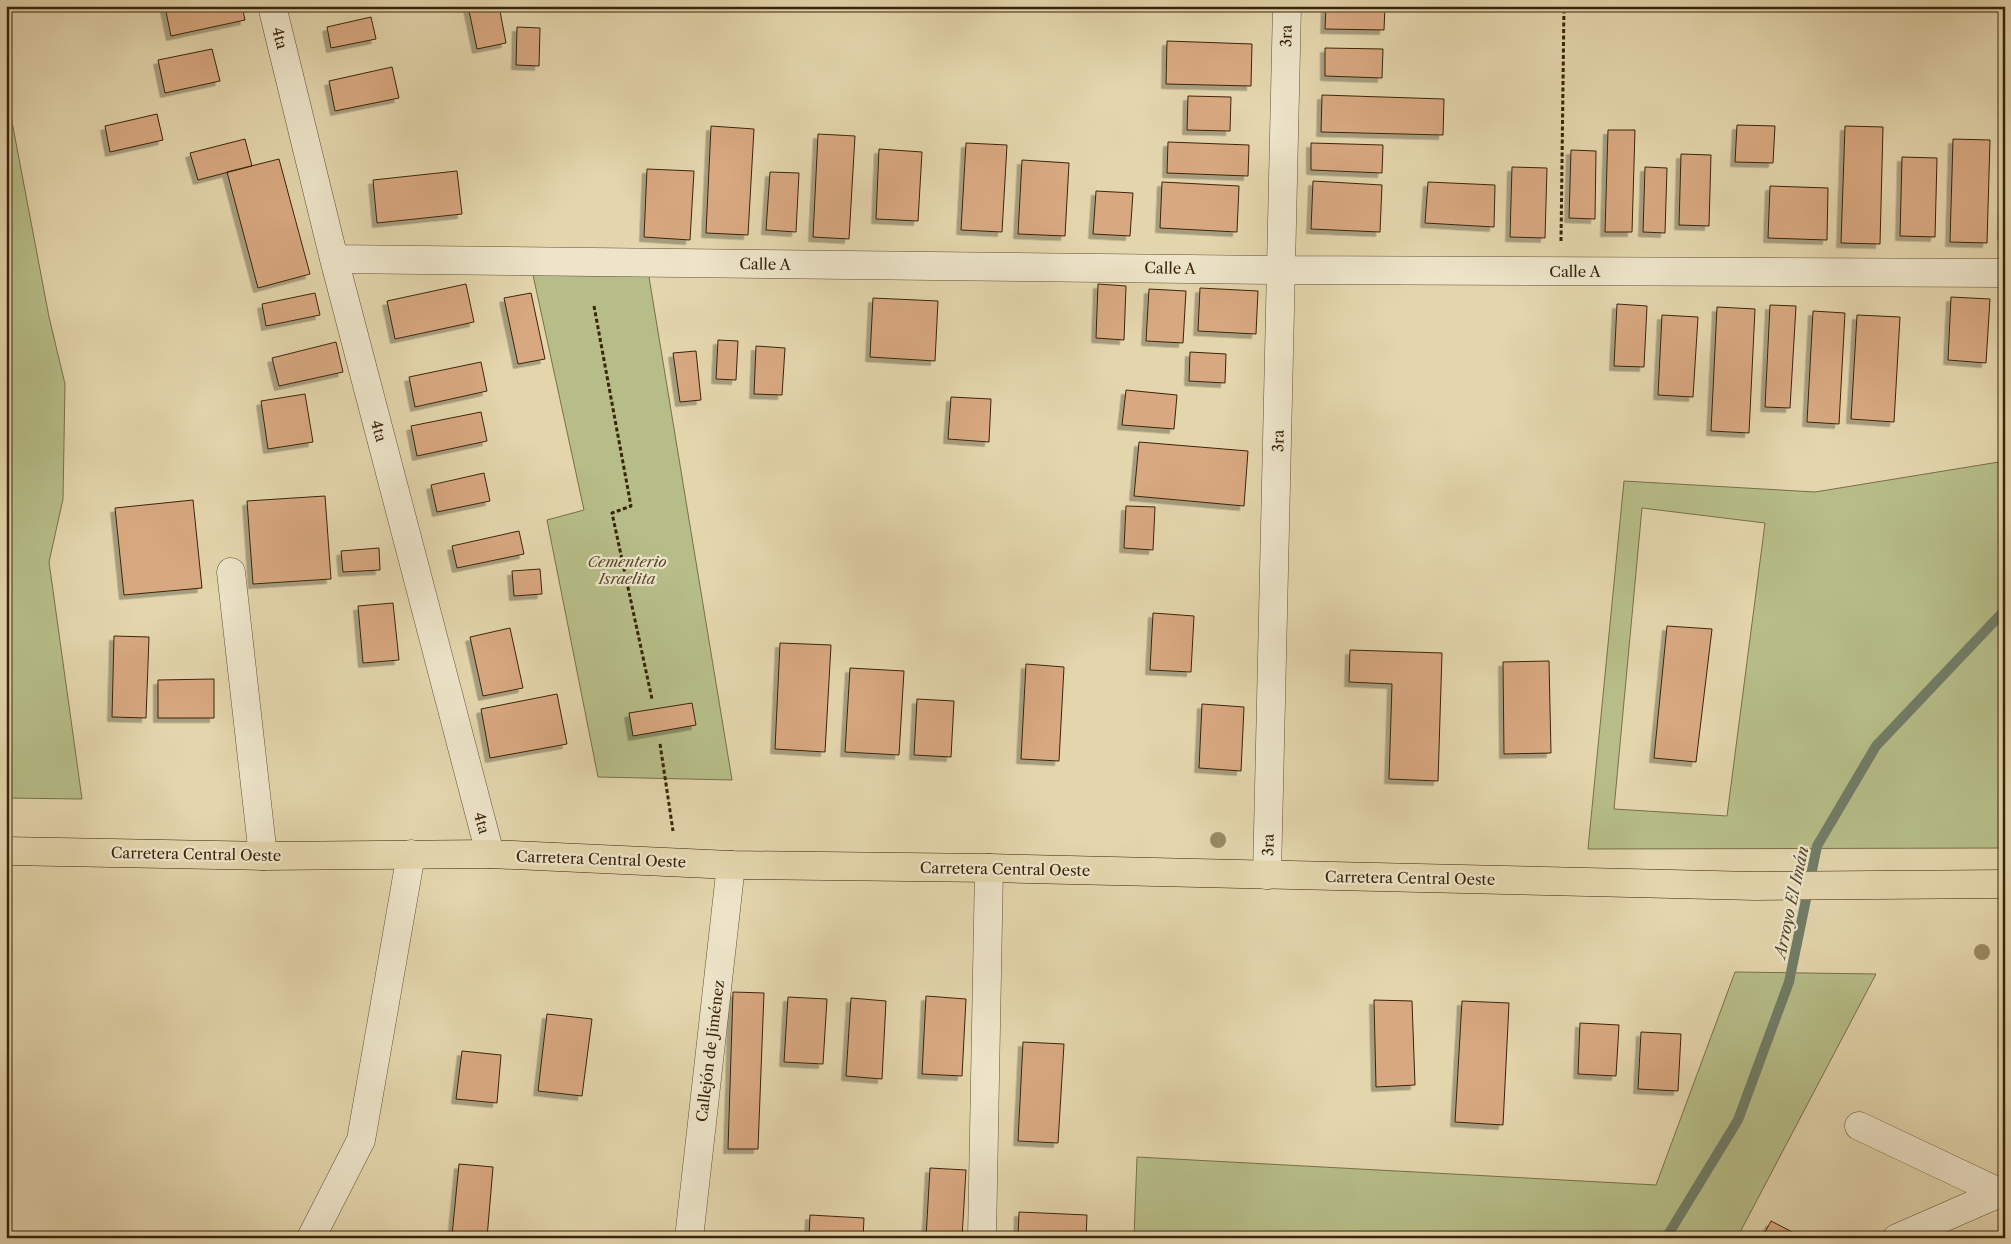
<svg xmlns="http://www.w3.org/2000/svg" width="2011" height="1244" font-family="'Libre Caslon Text',serif">
<style>
.green{fill:#b6bd88;stroke:#787049;fill-rule:evenodd}
.lines{fill:none;stroke-linecap:round;stroke-linejoin:round}
.stream{stroke:#717d67;stroke-width:10}
.building{fill:#d8a880;stroke:#3a240a;filter:url(#shadow)}
.minor-casing{stroke:#645032;stroke-width:29}
.major-casing{stroke:#3a240a;stroke-width:29}
.path{stroke:#3a240a;stroke-width:3;stroke-dasharray:4 2.5;stroke-linecap:butt}
.minor{stroke:#ede4c9;stroke-width:28}
.major{stroke:#e3d5ac;stroke-width:28}
.tree{fill:#978964}
.labels{text-anchor:middle;dominant-baseline:central;stroke-width:4.5;stroke-linejoin:round;paint-order:stroke}
.street-label{font-size:15px;fill:#3a240a;stroke:#ede4c9}
.park-label{font-size:15px;font-style:italic;fill:#594a2a;stroke:#ede4c9}
.water-label{font-size:16px;font-style:italic;fill:#514931;stroke:#ede4c9}
</style>
<defs>
<filter id="shadow"><feDropShadow dx="-4.5" dy="4.5" stdDeviation="0" flood-color="#0004"/></filter>
</defs>
<rect width="100%" height="100%" fill="#e3d5ac"/>
<filter id="stains"><feTurbulence type="fractalNoise" baseFrequency=".004" numOctaves="4"/><feColorMatrix values="0 0 0 0 .2 0 0 0 0 .09 0 0 0 0 .02 0 0 0 .5 -.17"/></filter>
<radialGradient id="worn" r=".72"><stop offset=".6" stop-color="#630" stop-opacity="0"/><stop offset="1" stop-color="#630" stop-opacity=".3"/></radialGradient>
<path class="green" d="M6,90L49,317L65,384L63,499L49,562L82,799L6,798Z
M648,271L732,780L598,777L547,520L584,510L533,275Z
M2005,461V848L1588,849L1624,481L1815,492ZM1642,508L1765,523L1727,816L1614,809Z
M1735,972L1876,974L1737,1238H1134L1137,1157L1656,1185Z"/>
<g class="lines">
<path class="stream" d="M1666,1238L1738,1120L1789,982L1817,846L1876,746L2005,610"/>
</g>
<path class="building" d="M242,6L245,20L171,36L165,7Z
M468,6H499L506,43L477,49Z
M1326,6H1385L1384,30L1325,29Z
M371,17L376,39L331,48L327,27Z
M517,27L540,28L539,66L516,65Z
M1167,41L1252,44L1251,86L1166,84Z
M1325,48L1383,49L1382,78L1325,76Z
M212,49L220,81L165,93L158,60Z
M392,67L399,98L335,111L329,81Z
M1322,95L1444,99L1443,135L1321,132Z
M1188,96L1231,97L1230,131L1187,130Z
M157,114L163,140L110,152L105,126Z
M1737,125L1775,126L1773,163L1735,162Z
M711,126L754,129L748,235L706,233Z
M1845,126L1883,127L1880,244L1841,243Z
M1608,130H1635L1632,232H1605Z
M818,134L855,136L849,239L813,237Z
M245,139L252,166L198,180L190,153Z
M1953,139L1990,140L1987,243L1950,242Z
M2005,141V235H2002Z
M1168,142L1249,145L1248,176L1167,173Z
M966,143L1007,145L1002,232L961,230Z
M1311,143L1383,145L1382,173L1311,170Z
M879,149L922,152L918,221L876,219Z
M1571,150L1596,151L1595,219L1569,218Z
M1681,154L1711,155L1709,226L1679,225Z
M1902,157L1937,158L1935,237L1900,236Z
M279,159L310,274L258,288L227,172Z
M1022,160L1069,163L1065,236L1018,234Z
M1512,167L1547,168L1545,238L1510,237Z
M1645,167L1667,168L1665,233L1643,232Z
M647,169L694,171L690,240L644,237Z
M457,171L462,214L377,223L373,180Z
M770,172L799,173L796,232L766,230Z
M1313,181L1382,185L1380,232L1311,229Z
M1162,182L1239,186L1237,232L1160,228Z
M1428,182L1495,185L1494,227L1425,223Z
M1770,186L1828,188L1827,240L1768,238Z
M1096,191L1133,193L1130,236L1093,234Z
M466,284L474,322L395,339L387,301Z
M1098,284L1126,286L1124,340L1096,338Z
M1200,288L1258,291L1256,334L1198,331Z
M1149,289L1186,291L1183,343L1146,341Z
M315,293L320,315L266,326L262,304Z
M531,293L545,359L518,364L504,298Z
M1951,297L1990,299L1986,363L1948,360Z
M873,298L938,301L935,361L870,357Z
M1617,304L1647,306L1644,367L1614,366Z
M1770,305L1796,306L1790,408L1765,407Z
M1717,307L1755,309L1749,433L1711,431Z
M1813,311L1845,313L1839,424L1807,422Z
M1662,315L1698,317L1693,397L1658,395Z
M1857,315L1900,317L1894,422L1851,419Z
M718,340L738,341L736,380L716,379Z
M336,342L343,372L279,386L272,358Z
M756,346L785,348L782,395L754,394Z
M696,351L701,400L680,402L673,353Z
M1190,352L1226,354L1225,383L1189,381Z
M481,362L487,391L415,407L409,377Z
M1126,390L1177,395L1174,429L1122,425Z
M305,394L313,442L268,449L261,401Z
M951,397L991,399L989,442L948,439Z
M481,412L487,441L417,456L411,426Z
M1139,442L1248,451L1244,506L1134,496Z
M484,473L490,501L437,512L431,485Z
M325,496L331,579L253,584L247,501Z
M193,500L202,588L124,595L115,508Z
M1126,506L1155,507L1153,550L1124,548Z
M519,531L524,554L457,568L452,546Z
M379,548L380,570L343,572L341,551Z
M540,569L542,594L514,596L512,571Z
M393,603L399,660L363,663L358,606Z
M1153,613L1194,616L1191,672L1150,670Z
M1667,626L1712,629L1696,762L1654,758Z
M510,628L523,688L483,696L470,637Z
M114,636L149,637L146,718L112,717Z
M780,643L831,645L825,752L775,749Z
M1350,650L1442,653L1438,781L1389,779L1392,684L1349,682Z
M1549,661L1551,753L1504,754L1503,662Z
M1026,664L1064,667L1059,761L1021,759Z
M850,668L904,671L899,755L845,752Z
M214,679V718H158V680Z
M557,694L567,744L490,758L481,709Z
M917,699L954,701L951,757L914,755Z
M692,703L696,725L633,736L629,713Z
M1202,704L1244,707L1241,771L1199,768Z
M733,992L764,993L758,1149H728Z
M926,996L966,999L962,1076L922,1074Z
M788,997L827,999L823,1064L784,1062Z
M851,998L886,1001L882,1079L846,1076Z
M1374,1000L1412,1001L1415,1085L1376,1087Z
M1462,1001L1509,1003L1503,1125L1455,1122Z
M547,1014L592,1019L582,1096L538,1091Z
M1580,1023L1619,1025L1616,1076L1578,1074Z
M1641,1032L1681,1034L1678,1091L1638,1089Z
M1023,1042L1064,1044L1058,1143L1018,1141Z
M462,1051L501,1055L497,1103L456,1099Z
M459,1164L493,1167L487,1238L452,1235Z
M930,1168L966,1170L962,1238H926Z
M1019,1212L1087,1215L1086,1238H1018Z
M810,1215L864,1218L863,1238H809Z
M1771,1221L1804,1238H1762Z"/>
<g class="lines">
<defs>
<path id="minor" d="M272,6L334,259L490,854
M334,259L1282,270L2005,273
M231,572L263,856
M1267,875L1287,6
M1859,1126L2005,1195
M311,1238L361,1140L411,854
M689,1238L731,865
M982,1238L989,868
M1897,1238L2000,1193"/>
<path id="major" d="M6,851L263,856L490,854L731,865L989,868L1755,886L2005,884"/>
</defs>
<use href="#minor" class="minor-casing"/>
<use href="#major" class="major-casing"/>
<path class="path" d="M1561,241L1564,6
M594,306L631,506L612,513L652,699
M660,744L673,831"/>
<use href="#minor" class="minor"/>
<use href="#major" class="major"/>
</g>
<g class="tree">
<circle cx="1218" cy="840" r="8"/>
<circle cx="1982" cy="952" r="8"/>
</g>
<g class="labels">
<g class="street-label">
<text transform="translate(1286 36) rotate(-89)">3ra</text>
<text transform="translate(280 38) rotate(76)">4ta</text>
<text transform="translate(765 264) rotate(1)">Calle A</text>
<text transform="translate(1170 268) rotate(1)">Calle A</text>
<text x="1575" y="271">Calle A</text>
<text transform="translate(379 431) rotate(75)">4ta</text>
<text transform="translate(1278 441) rotate(-89)">3ra</text>
<text transform="translate(482 823) rotate(75)">4ta</text>
<text transform="translate(1268 845) rotate(-89)">3ra</text>
<text transform="translate(196 854) rotate(1)">Carretera Central Oeste</text>
<text transform="translate(601 859) rotate(2)">Carretera Central Oeste</text>
<text transform="translate(1005 869) rotate(1)">Carretera Central Oeste</text>
<text transform="translate(1410 878) rotate(1)">Carretera Central Oeste</text>
<text transform="translate(710 1051) rotate(-83)">Callejón de Jiménez</text>
</g>
<g class="park-label">
<text x="627" y="561">Cementerio<tspan x="627" dy="17">Israelita</tspan></text>
</g>
<g class="water-label">
<text transform="translate(1791 902) rotate(-78)">Arroyo El Imán</text>
</g>
</g>
<rect width="2011" height="1244" fill="none" stroke="#e3d5ac" stroke-width="25"/>
<rect x="8" y="8" width="1996" height="1229" fill="none" stroke="#3a240a" stroke-width="2.5"/>
<rect x="12" y="12" width="1986" height="1219" fill="none" stroke="#3a240a"/>
<rect width="100%" height="100%" filter="url(#stains)"/>
<rect width="100%" height="100%" fill="url(#worn)"/>
</svg>
